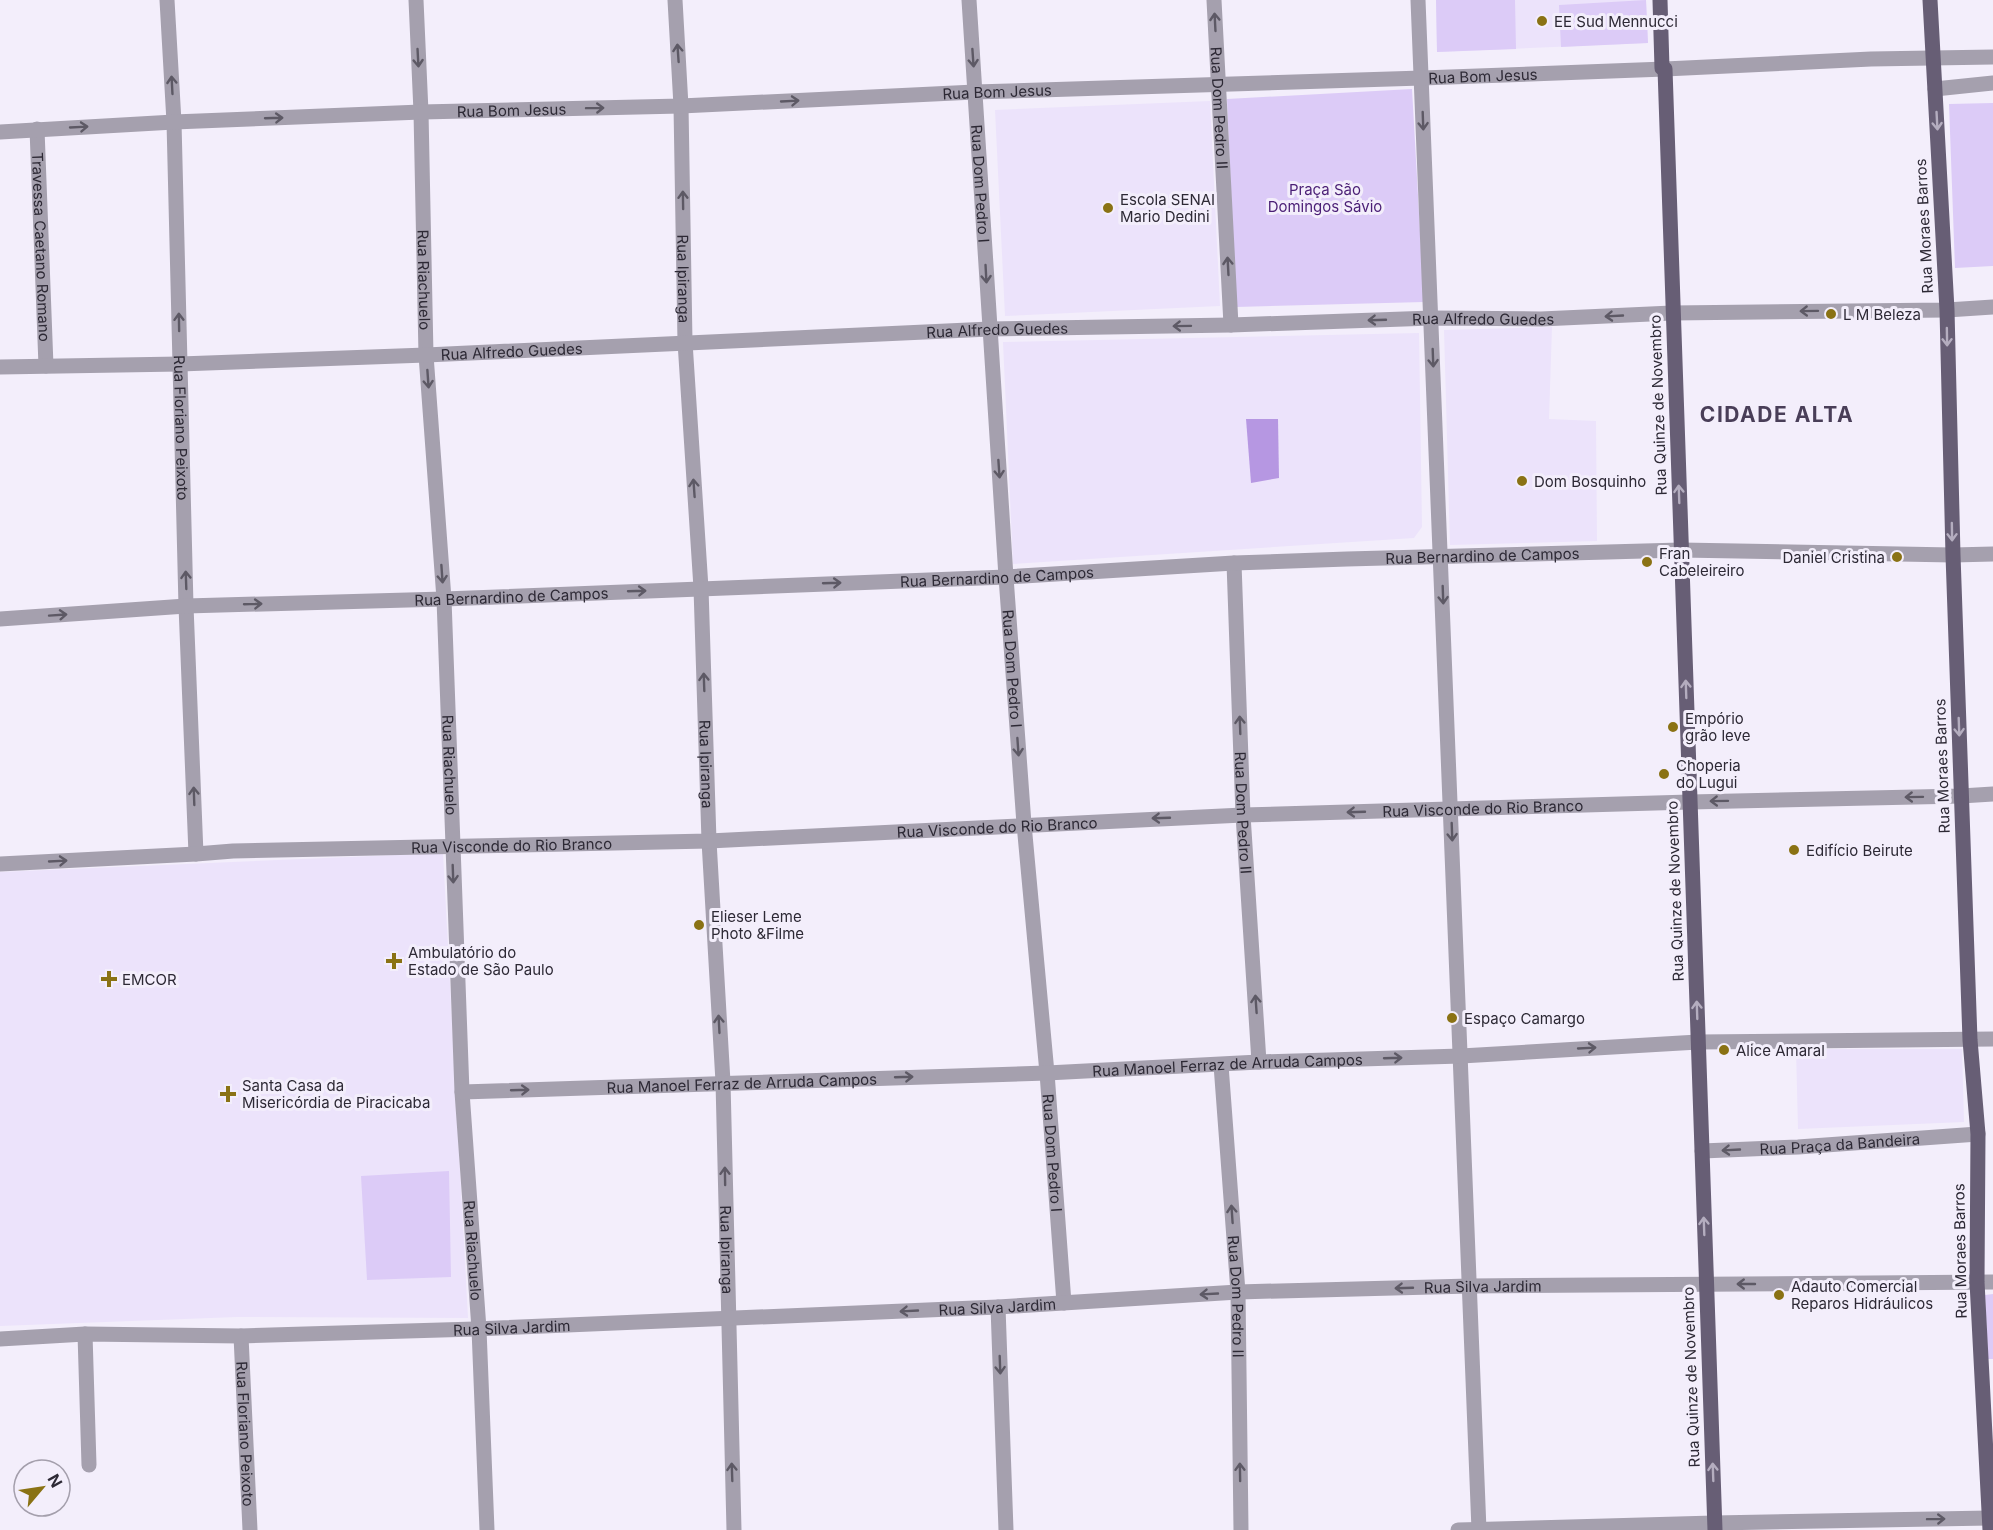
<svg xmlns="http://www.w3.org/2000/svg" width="1993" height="1530" font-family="Inter,sans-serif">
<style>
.built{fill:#ece3fb}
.green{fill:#dccbf7}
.water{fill:#b697e2}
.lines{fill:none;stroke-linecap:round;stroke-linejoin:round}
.minor{stroke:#a5a0ae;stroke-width:15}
.major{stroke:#675e75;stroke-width:15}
.oneway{stroke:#5d5965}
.oneway2{stroke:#b4adbf}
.poi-dot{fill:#8a7214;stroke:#f3eefb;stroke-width:2}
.labels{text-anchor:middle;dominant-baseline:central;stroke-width:6;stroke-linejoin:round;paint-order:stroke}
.poi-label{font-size:15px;fill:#2d2935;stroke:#f3eefb;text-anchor:start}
.street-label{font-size:15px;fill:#2d2935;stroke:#f3eefb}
.park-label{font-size:15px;fill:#4a1e75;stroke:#f3eefb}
.district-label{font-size:21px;font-weight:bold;letter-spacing:1.5px;fill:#493e58;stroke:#f3eefb}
</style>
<rect width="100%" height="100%" fill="#f3eefb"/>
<path class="built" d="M1436,0H1646L1648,43L1437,52Z
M1210,101L1220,306L1005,316L995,110Z
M1552,327L1549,419L1596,421L1597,541L1450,545L1444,330Z
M1419,333L1422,527L1414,538L1013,564L1003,342Z
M443,853L468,1318L237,1317L0,1326V872Z
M1796,1049H1962L1964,1122L1798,1129Z"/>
<path class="green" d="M1436,0H1515L1516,49L1437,52Z
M1646,0L1648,43L1561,47L1559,5Z
M1412,89L1424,302L1236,307L1227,99Z
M1993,103V266L1955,268L1949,104Z
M449,1171L451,1277L367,1280L361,1176Z
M1993,1294V1359H1988L1985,1295Z"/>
<path class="water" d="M1246,419H1278L1279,478L1251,483Z"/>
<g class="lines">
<g class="minor">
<path id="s1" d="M167,0L174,122L186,606L196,854"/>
<path id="s2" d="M416,0L421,112L426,355L444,599L462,1092L479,1329L487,1530"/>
<path id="s3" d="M675,0L681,106L685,342L701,588L709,841L723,1082L734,1530"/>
<path id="s4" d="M969,0L1006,577L1024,824L1047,1073L1064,1303"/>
<path id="s5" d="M1214,0L1231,325"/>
<path d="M1418,0L1479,1530"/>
<path d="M1935,89L1993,83"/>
<path id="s6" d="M37,129L46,366"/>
<path id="s7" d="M0,132L174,122L421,112L681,106L975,92L1422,78L1665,69L1871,59L1993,57"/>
<path id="s8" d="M0,367L180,364L426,355L990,329L1231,325L1432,318L1541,319L1672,313L1947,310L1993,307"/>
<path id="s9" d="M1234,563L1243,815L1259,1062"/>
<path id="s10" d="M0,619L186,606L444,599L1006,577L1234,563L1347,559L1681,550L1953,555L1993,554"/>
<path id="s11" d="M0,864L196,854L233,851L709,841L1243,815L1690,802L1961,796L1993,794"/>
<path id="s12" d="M1221,1065L1238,1292L1241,1530"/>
<path id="s13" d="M462,1092L1047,1073L1259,1062L1461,1056L1698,1042L1993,1039"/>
<path id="s14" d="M1702,1151L1798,1147L1978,1134"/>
<path d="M998,1307L1006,1530"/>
<path d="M85,1334L89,1465"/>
<path id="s15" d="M241,1336L250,1530"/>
<path id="s16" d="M0,1339L85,1334L241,1336L475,1329L998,1307L1238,1292L1470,1286L1993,1282"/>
<path d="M1458,1530L1714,1523L1990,1518"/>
</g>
<path class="major" d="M1660,0L1662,68L1665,69L1715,1530
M1930,0L1947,310L1953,555L1970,1040L1978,1134L1977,1282L1990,1530"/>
</g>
<defs><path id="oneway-shaft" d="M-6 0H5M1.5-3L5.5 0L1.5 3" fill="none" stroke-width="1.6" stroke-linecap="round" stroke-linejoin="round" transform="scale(1.5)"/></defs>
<g class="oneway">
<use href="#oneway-shaft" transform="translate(1215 22) rotate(-93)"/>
<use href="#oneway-shaft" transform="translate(678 53) rotate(-94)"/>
<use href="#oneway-shaft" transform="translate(418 58) rotate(87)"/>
<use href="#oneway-shaft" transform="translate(973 58) rotate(86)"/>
<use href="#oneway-shaft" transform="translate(172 85) rotate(-93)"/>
<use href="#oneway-shaft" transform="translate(790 101) rotate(-3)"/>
<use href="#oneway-shaft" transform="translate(595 108) rotate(-1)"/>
<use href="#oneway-shaft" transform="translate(274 118) rotate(-2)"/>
<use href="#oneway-shaft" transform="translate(1423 121) rotate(88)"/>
<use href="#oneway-shaft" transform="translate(79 127) rotate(-3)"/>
<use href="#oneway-shaft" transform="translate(683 200) rotate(-91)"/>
<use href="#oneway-shaft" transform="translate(1228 266) rotate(-93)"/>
<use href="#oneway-shaft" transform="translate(986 274) rotate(87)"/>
<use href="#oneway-shaft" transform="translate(1809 311) rotate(179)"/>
<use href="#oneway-shaft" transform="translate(1614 316) rotate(177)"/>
<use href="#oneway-shaft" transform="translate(1377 320) rotate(178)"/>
<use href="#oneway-shaft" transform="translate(179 322) rotate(-91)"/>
<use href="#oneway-shaft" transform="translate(1182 326) rotate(179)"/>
<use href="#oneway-shaft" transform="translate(1433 358) rotate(88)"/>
<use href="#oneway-shaft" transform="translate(428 379) rotate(86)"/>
<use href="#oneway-shaft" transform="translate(999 469) rotate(86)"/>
<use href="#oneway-shaft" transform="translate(694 488) rotate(-94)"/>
<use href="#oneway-shaft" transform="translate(442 574) rotate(86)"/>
<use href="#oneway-shaft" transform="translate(186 580) rotate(-92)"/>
<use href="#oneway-shaft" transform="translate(832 583) rotate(-2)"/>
<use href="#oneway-shaft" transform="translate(637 591) rotate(-2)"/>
<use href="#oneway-shaft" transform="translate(1443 595) rotate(88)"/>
<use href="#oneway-shaft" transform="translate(253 604) rotate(-2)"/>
<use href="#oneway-shaft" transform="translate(58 615) rotate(-4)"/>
<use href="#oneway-shaft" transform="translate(704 682) rotate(-92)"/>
<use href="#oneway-shaft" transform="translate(1240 725) rotate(-92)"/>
<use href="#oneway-shaft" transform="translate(1018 747) rotate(86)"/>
<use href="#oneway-shaft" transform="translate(194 796) rotate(-92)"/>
<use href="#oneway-shaft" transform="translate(1914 797) rotate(179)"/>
<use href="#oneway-shaft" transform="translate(1719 801) rotate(179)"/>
<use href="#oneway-shaft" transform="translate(1356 812) rotate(178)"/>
<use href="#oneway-shaft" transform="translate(1161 818) rotate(178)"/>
<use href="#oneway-shaft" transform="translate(1452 832) rotate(88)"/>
<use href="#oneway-shaft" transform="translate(58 861) rotate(-3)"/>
<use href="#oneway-shaft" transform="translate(453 874) rotate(88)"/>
<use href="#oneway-shaft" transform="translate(1256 1004) rotate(-94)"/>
<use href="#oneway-shaft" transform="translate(719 1024) rotate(-93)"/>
<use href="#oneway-shaft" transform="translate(1587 1048) rotate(-3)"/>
<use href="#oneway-shaft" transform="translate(1393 1058) rotate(-2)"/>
<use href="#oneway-shaft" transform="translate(904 1077) rotate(-2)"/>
<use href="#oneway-shaft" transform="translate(520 1090) rotate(-2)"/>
<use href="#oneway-shaft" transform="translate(1731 1150) rotate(177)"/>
<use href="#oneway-shaft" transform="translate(725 1176) rotate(-91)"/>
<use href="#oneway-shaft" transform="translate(1232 1214) rotate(-94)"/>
<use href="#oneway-shaft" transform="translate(1746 1284) rotate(180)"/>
<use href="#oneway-shaft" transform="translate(1404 1288) rotate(178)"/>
<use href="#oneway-shaft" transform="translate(1209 1294) rotate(177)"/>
<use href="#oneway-shaft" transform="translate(909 1311) rotate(177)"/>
<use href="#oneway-shaft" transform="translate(1000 1365) rotate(88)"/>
<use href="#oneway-shaft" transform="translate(732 1472) rotate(-92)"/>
<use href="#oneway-shaft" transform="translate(1240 1472) rotate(-91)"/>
<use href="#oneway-shaft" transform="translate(1936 1519) rotate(-1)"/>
</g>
<g class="oneway2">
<use href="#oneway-shaft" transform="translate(1937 121) rotate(87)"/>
<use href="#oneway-shaft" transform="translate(1947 337) rotate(89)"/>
<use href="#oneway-shaft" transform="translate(1679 494) rotate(-92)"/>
<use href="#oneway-shaft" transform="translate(1952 532) rotate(89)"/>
<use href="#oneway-shaft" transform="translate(1686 689) rotate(-92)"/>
<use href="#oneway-shaft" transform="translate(1959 727) rotate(88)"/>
<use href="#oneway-shaft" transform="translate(1697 1010) rotate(-92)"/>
<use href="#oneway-shaft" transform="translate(1704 1226) rotate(-92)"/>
<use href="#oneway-shaft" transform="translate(1713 1472) rotate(-92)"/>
</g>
<g class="poi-dot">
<circle cx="1542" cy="21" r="6"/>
<circle cx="1108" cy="208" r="6"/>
<circle cx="1831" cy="314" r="6"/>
<circle cx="1522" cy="481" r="6"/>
<circle cx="1897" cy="557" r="6"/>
<circle cx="1647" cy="562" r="6"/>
<circle cx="1673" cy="727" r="6"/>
<circle cx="1664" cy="774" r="6"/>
<circle cx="1794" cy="850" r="6"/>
<circle cx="699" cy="925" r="6"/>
<path d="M391 952h6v6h6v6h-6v6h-6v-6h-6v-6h6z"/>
<path d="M106 970h6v6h6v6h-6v6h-6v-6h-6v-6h6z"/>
<circle cx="1452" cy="1018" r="6"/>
<circle cx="1724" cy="1050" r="6"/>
<path d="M225 1085h6v6h6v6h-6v6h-6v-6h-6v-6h6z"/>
<circle cx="1779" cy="1295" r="6"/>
</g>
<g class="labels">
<g class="poi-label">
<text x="1554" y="21">EE Sud Mennucci</text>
<text x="1120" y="199">Escola SENAI<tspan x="1120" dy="17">Mario Dedini</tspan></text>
<text x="1843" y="314">L M Beleza</text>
<text x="1534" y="481">Dom Bosquinho</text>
<text x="1659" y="553">Fran<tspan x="1659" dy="17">Cabeleireiro</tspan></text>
<text x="1885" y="557" text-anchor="end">Daniel Cristina</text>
<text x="1685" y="718">Empório<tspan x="1685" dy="17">grão leve</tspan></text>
<text x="1676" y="765">Choperia<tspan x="1676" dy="17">do Lugui</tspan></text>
<text x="1806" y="850">Edifício Beirute</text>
<text x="711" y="916">Elieser Leme<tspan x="711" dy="17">Photo &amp;Filme</tspan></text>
<text x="408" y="952">Ambulatório do<tspan x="408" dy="17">Estado de São Paulo</tspan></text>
<text x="122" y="979">EMCOR</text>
<text x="1464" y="1018">Espaço Camargo</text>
<text x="1736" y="1050">Alice Amaral</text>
<text x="242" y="1085">Santa Casa da<tspan x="242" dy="17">Misericórdia de Piracicaba</tspan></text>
<text x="1791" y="1286">Adauto Comercial<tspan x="1791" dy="17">Reparos Hidráulicos</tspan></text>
</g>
<g class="street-label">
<text stroke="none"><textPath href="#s7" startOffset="1484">Rua Bom Jesus</textPath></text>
<text stroke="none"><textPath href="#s7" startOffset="998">Rua Bom Jesus</textPath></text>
<text stroke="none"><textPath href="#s5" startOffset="108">Rua Dom Pedro II</textPath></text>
<text stroke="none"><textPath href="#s7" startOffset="512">Rua Bom Jesus</textPath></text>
<text stroke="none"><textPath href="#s4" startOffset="184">Rua Dom Pedro I</textPath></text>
<text transform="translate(1924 226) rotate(-93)">Rua Moraes Barros</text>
<text stroke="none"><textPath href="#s6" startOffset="118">Travessa Caetano Romano</textPath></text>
<text stroke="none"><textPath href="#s3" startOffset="279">Rua Ipiranga</textPath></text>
<text stroke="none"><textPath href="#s2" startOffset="280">Rua Riachuelo</textPath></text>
<text stroke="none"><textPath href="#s8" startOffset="1484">Rua Alfredo Guedes</textPath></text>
<text stroke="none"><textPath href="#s8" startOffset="998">Rua Alfredo Guedes</textPath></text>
<text stroke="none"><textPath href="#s8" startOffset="512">Rua Alfredo Guedes</textPath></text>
<text transform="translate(1658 405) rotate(-92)">Rua Quinze de Novembro</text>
<text stroke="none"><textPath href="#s1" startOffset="428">Rua Floriano Peixoto</textPath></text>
<text stroke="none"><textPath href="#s10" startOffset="1484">Rua Bernardino de Campos</textPath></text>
<text stroke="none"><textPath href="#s10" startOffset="998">Rua Bernardino de Campos</textPath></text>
<text stroke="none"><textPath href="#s10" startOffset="512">Rua Bernardino de Campos</textPath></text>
<text stroke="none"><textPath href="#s4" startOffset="670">Rua Dom Pedro I</textPath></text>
<text stroke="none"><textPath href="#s2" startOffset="766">Rua Riachuelo</textPath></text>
<text stroke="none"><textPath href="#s3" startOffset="765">Rua Ipiranga</textPath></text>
<text transform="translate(1942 766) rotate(-92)">Rua Moraes Barros</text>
<text stroke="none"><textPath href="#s11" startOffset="1484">Rua Visconde do Rio Branco</textPath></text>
<text stroke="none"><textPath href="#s9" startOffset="250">Rua Dom Pedro II</textPath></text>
<text stroke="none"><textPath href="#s11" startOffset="998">Rua Visconde do Rio Branco</textPath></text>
<text stroke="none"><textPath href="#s11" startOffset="512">Rua Visconde do Rio Branco</textPath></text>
<text transform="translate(1675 891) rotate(-92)">Rua Quinze de Novembro</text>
<text stroke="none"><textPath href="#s13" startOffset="766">Rua Manoel Ferraz de Arruda Campos</textPath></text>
<text stroke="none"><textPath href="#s13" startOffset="280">Rua Manoel Ferraz de Arruda Campos</textPath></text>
<text stroke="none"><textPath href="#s14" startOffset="138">Rua Praça da Bandeira</textPath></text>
<text stroke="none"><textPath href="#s4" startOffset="1156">Rua Dom Pedro I</textPath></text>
<text stroke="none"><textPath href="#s2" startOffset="1252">Rua Riachuelo</textPath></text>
<text stroke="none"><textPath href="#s3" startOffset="1251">Rua Ipiranga</textPath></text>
<text transform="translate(1960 1251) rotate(-91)">Rua Moraes Barros</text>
<text stroke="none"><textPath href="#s16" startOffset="1484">Rua Silva Jardim</textPath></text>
<text stroke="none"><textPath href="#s12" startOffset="232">Rua Dom Pedro II</textPath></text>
<text stroke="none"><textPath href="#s16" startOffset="998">Rua Silva Jardim</textPath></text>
<text stroke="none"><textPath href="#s16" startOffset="512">Rua Silva Jardim</textPath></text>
<text transform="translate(1691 1377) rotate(-92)">Rua Quinze de Novembro</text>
<text stroke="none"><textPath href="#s15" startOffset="98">Rua Floriano Peixoto</textPath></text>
</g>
<g class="park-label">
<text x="1325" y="189">Praça São<tspan x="1325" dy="17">Domingos Sávio</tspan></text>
</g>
<g class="district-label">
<text x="1777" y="414">CIDADE ALTA</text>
</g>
</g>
<g transform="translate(42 1488) rotate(61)"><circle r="28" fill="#f3eefb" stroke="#a49fac" stroke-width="1.5"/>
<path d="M0-4.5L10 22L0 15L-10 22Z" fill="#8a7214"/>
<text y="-9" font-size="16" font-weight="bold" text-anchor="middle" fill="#2d2935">N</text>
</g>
</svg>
